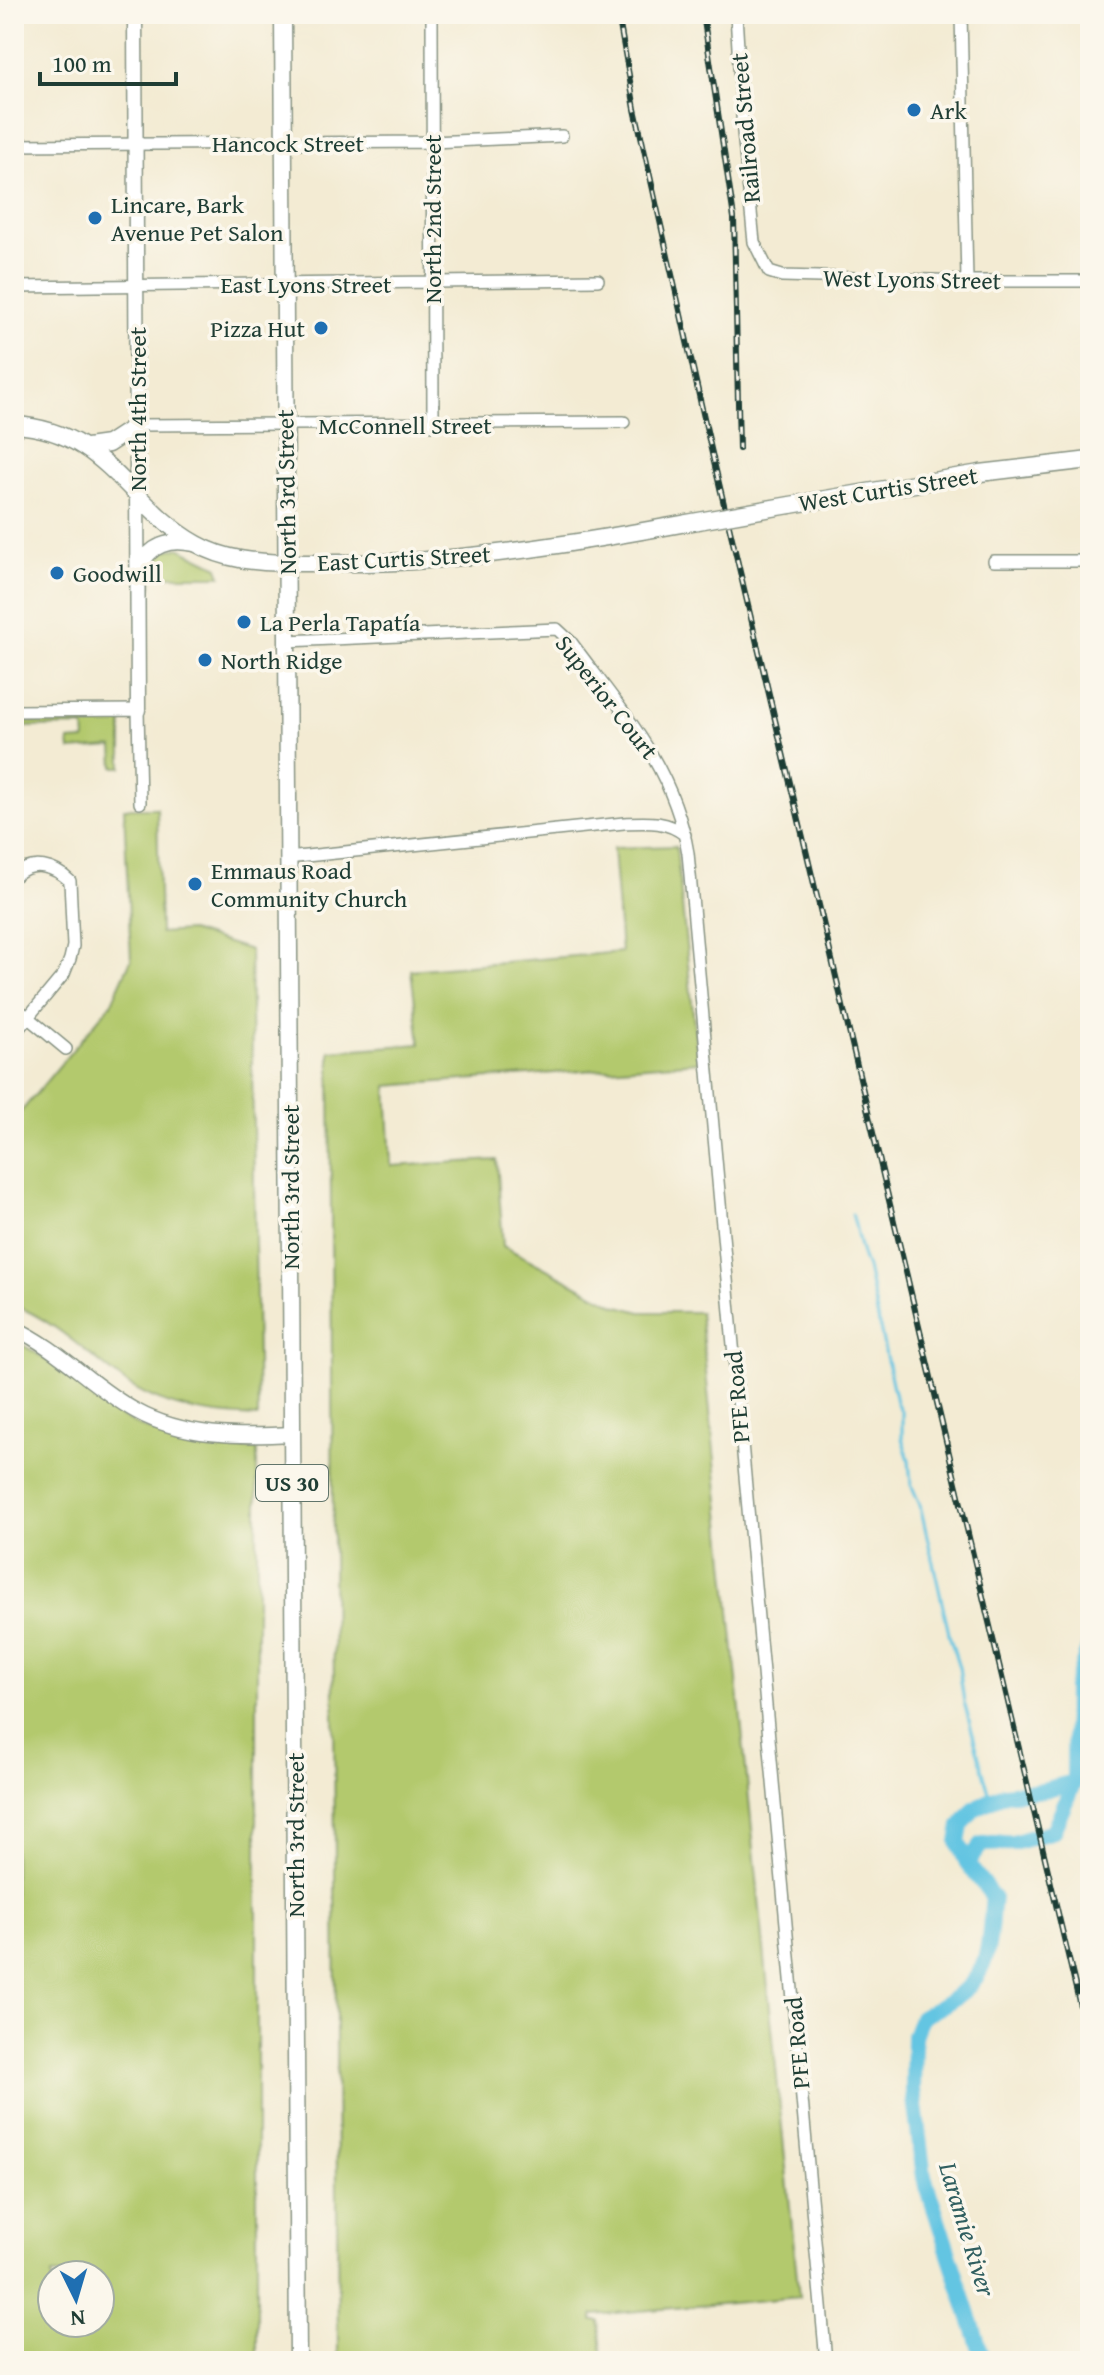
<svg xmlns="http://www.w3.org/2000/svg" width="1104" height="2375" font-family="'Gentium Book Plus',serif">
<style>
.green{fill:#b3c96d;stroke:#698350;stroke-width:2;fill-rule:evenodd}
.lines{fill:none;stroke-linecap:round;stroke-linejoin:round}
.stream{stroke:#64c5e2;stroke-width:3}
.river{stroke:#64c5e2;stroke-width:16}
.minor-casing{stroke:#899484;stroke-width:14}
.tertiary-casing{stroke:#899484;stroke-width:17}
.secondary-casing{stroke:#899484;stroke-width:19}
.primary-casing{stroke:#899484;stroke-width:19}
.minor{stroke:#fff;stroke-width:11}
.tertiary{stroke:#fff;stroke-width:14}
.secondary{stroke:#fff;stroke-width:16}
.primary{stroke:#fff;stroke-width:16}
.rail-casing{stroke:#1f3d34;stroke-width:6}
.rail{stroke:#fbf7ec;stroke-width:3;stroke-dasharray:9;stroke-linecap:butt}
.primary-bridge-casing{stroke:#899484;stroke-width:19;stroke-linecap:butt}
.primary-bridge{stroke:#fff;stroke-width:16}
.poi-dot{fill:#1f6fb2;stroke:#fbf7ec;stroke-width:3}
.labels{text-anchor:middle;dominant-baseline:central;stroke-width:7;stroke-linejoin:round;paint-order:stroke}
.shield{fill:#fbf7ec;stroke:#61756b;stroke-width:2}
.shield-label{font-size:22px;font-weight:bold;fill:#1f3d34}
.poi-label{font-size:24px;fill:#1f3d34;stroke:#fbf7ec;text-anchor:start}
.street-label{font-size:24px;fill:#1f3d34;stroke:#fbf7ec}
.water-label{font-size:26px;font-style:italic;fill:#305f60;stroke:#fbf7ec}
</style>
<rect width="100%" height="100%" fill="#fbf7ec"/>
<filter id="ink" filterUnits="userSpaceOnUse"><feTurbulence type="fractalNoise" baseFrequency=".0125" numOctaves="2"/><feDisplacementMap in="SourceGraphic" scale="16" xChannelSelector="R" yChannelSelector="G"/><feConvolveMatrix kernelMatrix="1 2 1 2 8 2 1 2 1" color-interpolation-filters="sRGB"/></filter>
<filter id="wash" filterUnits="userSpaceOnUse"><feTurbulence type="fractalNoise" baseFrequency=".006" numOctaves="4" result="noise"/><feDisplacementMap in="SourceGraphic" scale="32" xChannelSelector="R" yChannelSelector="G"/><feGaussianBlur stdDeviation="1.8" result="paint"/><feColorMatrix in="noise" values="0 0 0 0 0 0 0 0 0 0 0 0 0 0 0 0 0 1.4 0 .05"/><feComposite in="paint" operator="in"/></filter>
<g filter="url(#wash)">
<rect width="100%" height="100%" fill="#f3ebd3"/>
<path class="green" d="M179,548L218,567L221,576H153L152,586L148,582L151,561L162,551Z
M122,721V767H114L113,747L70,750L69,741L85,740L84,726L14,727V722Z
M124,808H157L160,933L190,931L250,950L258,1417C209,1415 162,1409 122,1380C87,1354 55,1321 14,1305V1120L111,1004L131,960Z
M676,846L698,1062L387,1086L391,1166L497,1160L503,1246L615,1305L641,1312H700L799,2297L593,2315V2321H599L603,2361H338L330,1051L420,1044L411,970L621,952L613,848Z
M14,1341C44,1354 69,1379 94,1399C141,1435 199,1449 257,1449V2361H14ZM100,2275V2323H52V2275Z"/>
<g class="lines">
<path class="stream" d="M852,1214C858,1232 859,1252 867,1268L896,1402L902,1413V1438L909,1460L911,1484L920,1505L950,1638L959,1667L964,1702L991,1800"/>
<path class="river" d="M967,1863L958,1842L961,1826L974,1809L1004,1794L1043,1790L1074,1782
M984,2361L924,2177L913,2090L914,2036L921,2017C942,2006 969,1993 980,1971C991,1951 990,1920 993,1897L967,1863L982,1844L1013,1843L1053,1831L1074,1782L1075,1688L1090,1643"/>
</g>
</g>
<g filter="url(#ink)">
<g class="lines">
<defs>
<path id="minor" d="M432,14L433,425
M736,14L743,132L754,242L769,272L782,276L967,281H1090
M961,14L967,281
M14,145L432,142L562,136
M14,287L598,280
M137,425L624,422
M994,561H1090
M287,641L557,629L571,642C621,710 674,767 688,853L826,2361
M14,711L138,710L140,803
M287,858L624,823C647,822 667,820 685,835
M14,1006L66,1049
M14,1034L64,974L70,959L73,946L70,881C54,866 33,860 16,875"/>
<path id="tertiary" d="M135,14L138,710
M140,568C150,544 170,539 194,544
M14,1328C60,1349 92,1387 136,1411C183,1437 240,1437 292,1434"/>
<path id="secondary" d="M14,425C107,430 126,504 197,544C225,560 255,562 287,563
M87,447L108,444L137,425"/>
<path id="primary" d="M283,14L298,2361
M790,505L980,473L1090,460
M287,563C338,563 389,564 440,559C523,552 605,538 687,523"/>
</defs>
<use href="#minor" class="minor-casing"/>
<use href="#tertiary" class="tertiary-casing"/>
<use href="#secondary" class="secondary-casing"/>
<use href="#primary" class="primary-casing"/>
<use href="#minor" class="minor"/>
<use href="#tertiary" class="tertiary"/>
<use href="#secondary" class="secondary"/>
<use href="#primary" class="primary"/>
<defs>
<path id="rail" d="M618,14L635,109L713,458L1090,2048
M703,14L734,218L739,449"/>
</defs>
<use href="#rail" class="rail-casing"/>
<use href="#rail" class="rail"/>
<defs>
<path id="primary-bridge" d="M687,523L790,505"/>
</defs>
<use href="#primary-bridge" class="primary-bridge-casing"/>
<use href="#primary-bridge" class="primary-bridge"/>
</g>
</g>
<g class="poi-dot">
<circle cx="914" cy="110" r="8"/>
<circle cx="95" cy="218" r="8"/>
<circle cx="321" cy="328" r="8"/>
<circle cx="57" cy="573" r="8"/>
<circle cx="244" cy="622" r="8"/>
<circle cx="205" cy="660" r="8"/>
<circle cx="195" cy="884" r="8"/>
</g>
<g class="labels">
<rect class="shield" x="256" y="1465" width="72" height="36" rx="6"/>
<g class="shield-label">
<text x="292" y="1483">US 30</text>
</g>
<g class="poi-label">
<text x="930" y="110">Ark</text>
<text x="111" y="204">Lincare, Bark<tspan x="111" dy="28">Avenue Pet Salon</tspan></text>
<text x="305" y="328" text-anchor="end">Pizza Hut</text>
<text x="73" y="573">Goodwill</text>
<text x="260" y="622">La Perla Tapatía</text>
<text x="221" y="660">North Ridge</text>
<text x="211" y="870">Emmaus Road<tspan x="211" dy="28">Community Church</tspan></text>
</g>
<g class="street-label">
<text transform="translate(745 128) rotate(-95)">Railroad Street</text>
<text x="288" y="143">Hancock Street</text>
<text transform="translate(432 219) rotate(-90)">North 2nd Street</text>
<text transform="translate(912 279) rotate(1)">West Lyons Street</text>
<text x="306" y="284">East Lyons Street</text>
<text transform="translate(137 409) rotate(-90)">North 4th Street</text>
<text x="405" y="425">McConnell Street</text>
<text transform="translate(888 489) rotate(-9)">West Curtis Street</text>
<text transform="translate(286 492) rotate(-91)">North 3rd Street</text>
<text transform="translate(404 558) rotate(-3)">East Curtis Street</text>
<text transform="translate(607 697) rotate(52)">Superior Court</text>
<text transform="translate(290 1187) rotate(-90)">North 3rd Street</text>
<text transform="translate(737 1397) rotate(-95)">PFE Road</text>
<text transform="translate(295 1835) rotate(-90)">North 3rd Street</text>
<text transform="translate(797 2043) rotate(-95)">PFE Road</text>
</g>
<g class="water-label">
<text transform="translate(968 2229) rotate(73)">Laramie River</text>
</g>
</g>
<rect width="1104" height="2375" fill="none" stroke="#fbf7ec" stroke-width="48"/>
<g transform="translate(76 2299) rotate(175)"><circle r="38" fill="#fbf7ec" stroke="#a3ada2" stroke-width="2"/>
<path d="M0-6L14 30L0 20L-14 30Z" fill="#1f6fb2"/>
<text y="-12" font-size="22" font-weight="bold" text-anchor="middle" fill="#1f3d34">N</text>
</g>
<path d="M40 72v12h136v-12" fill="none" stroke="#1f3d34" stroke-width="4"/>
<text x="52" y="72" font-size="24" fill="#1f3d34" stroke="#fbf7ec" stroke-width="6" paint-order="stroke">100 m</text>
</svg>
